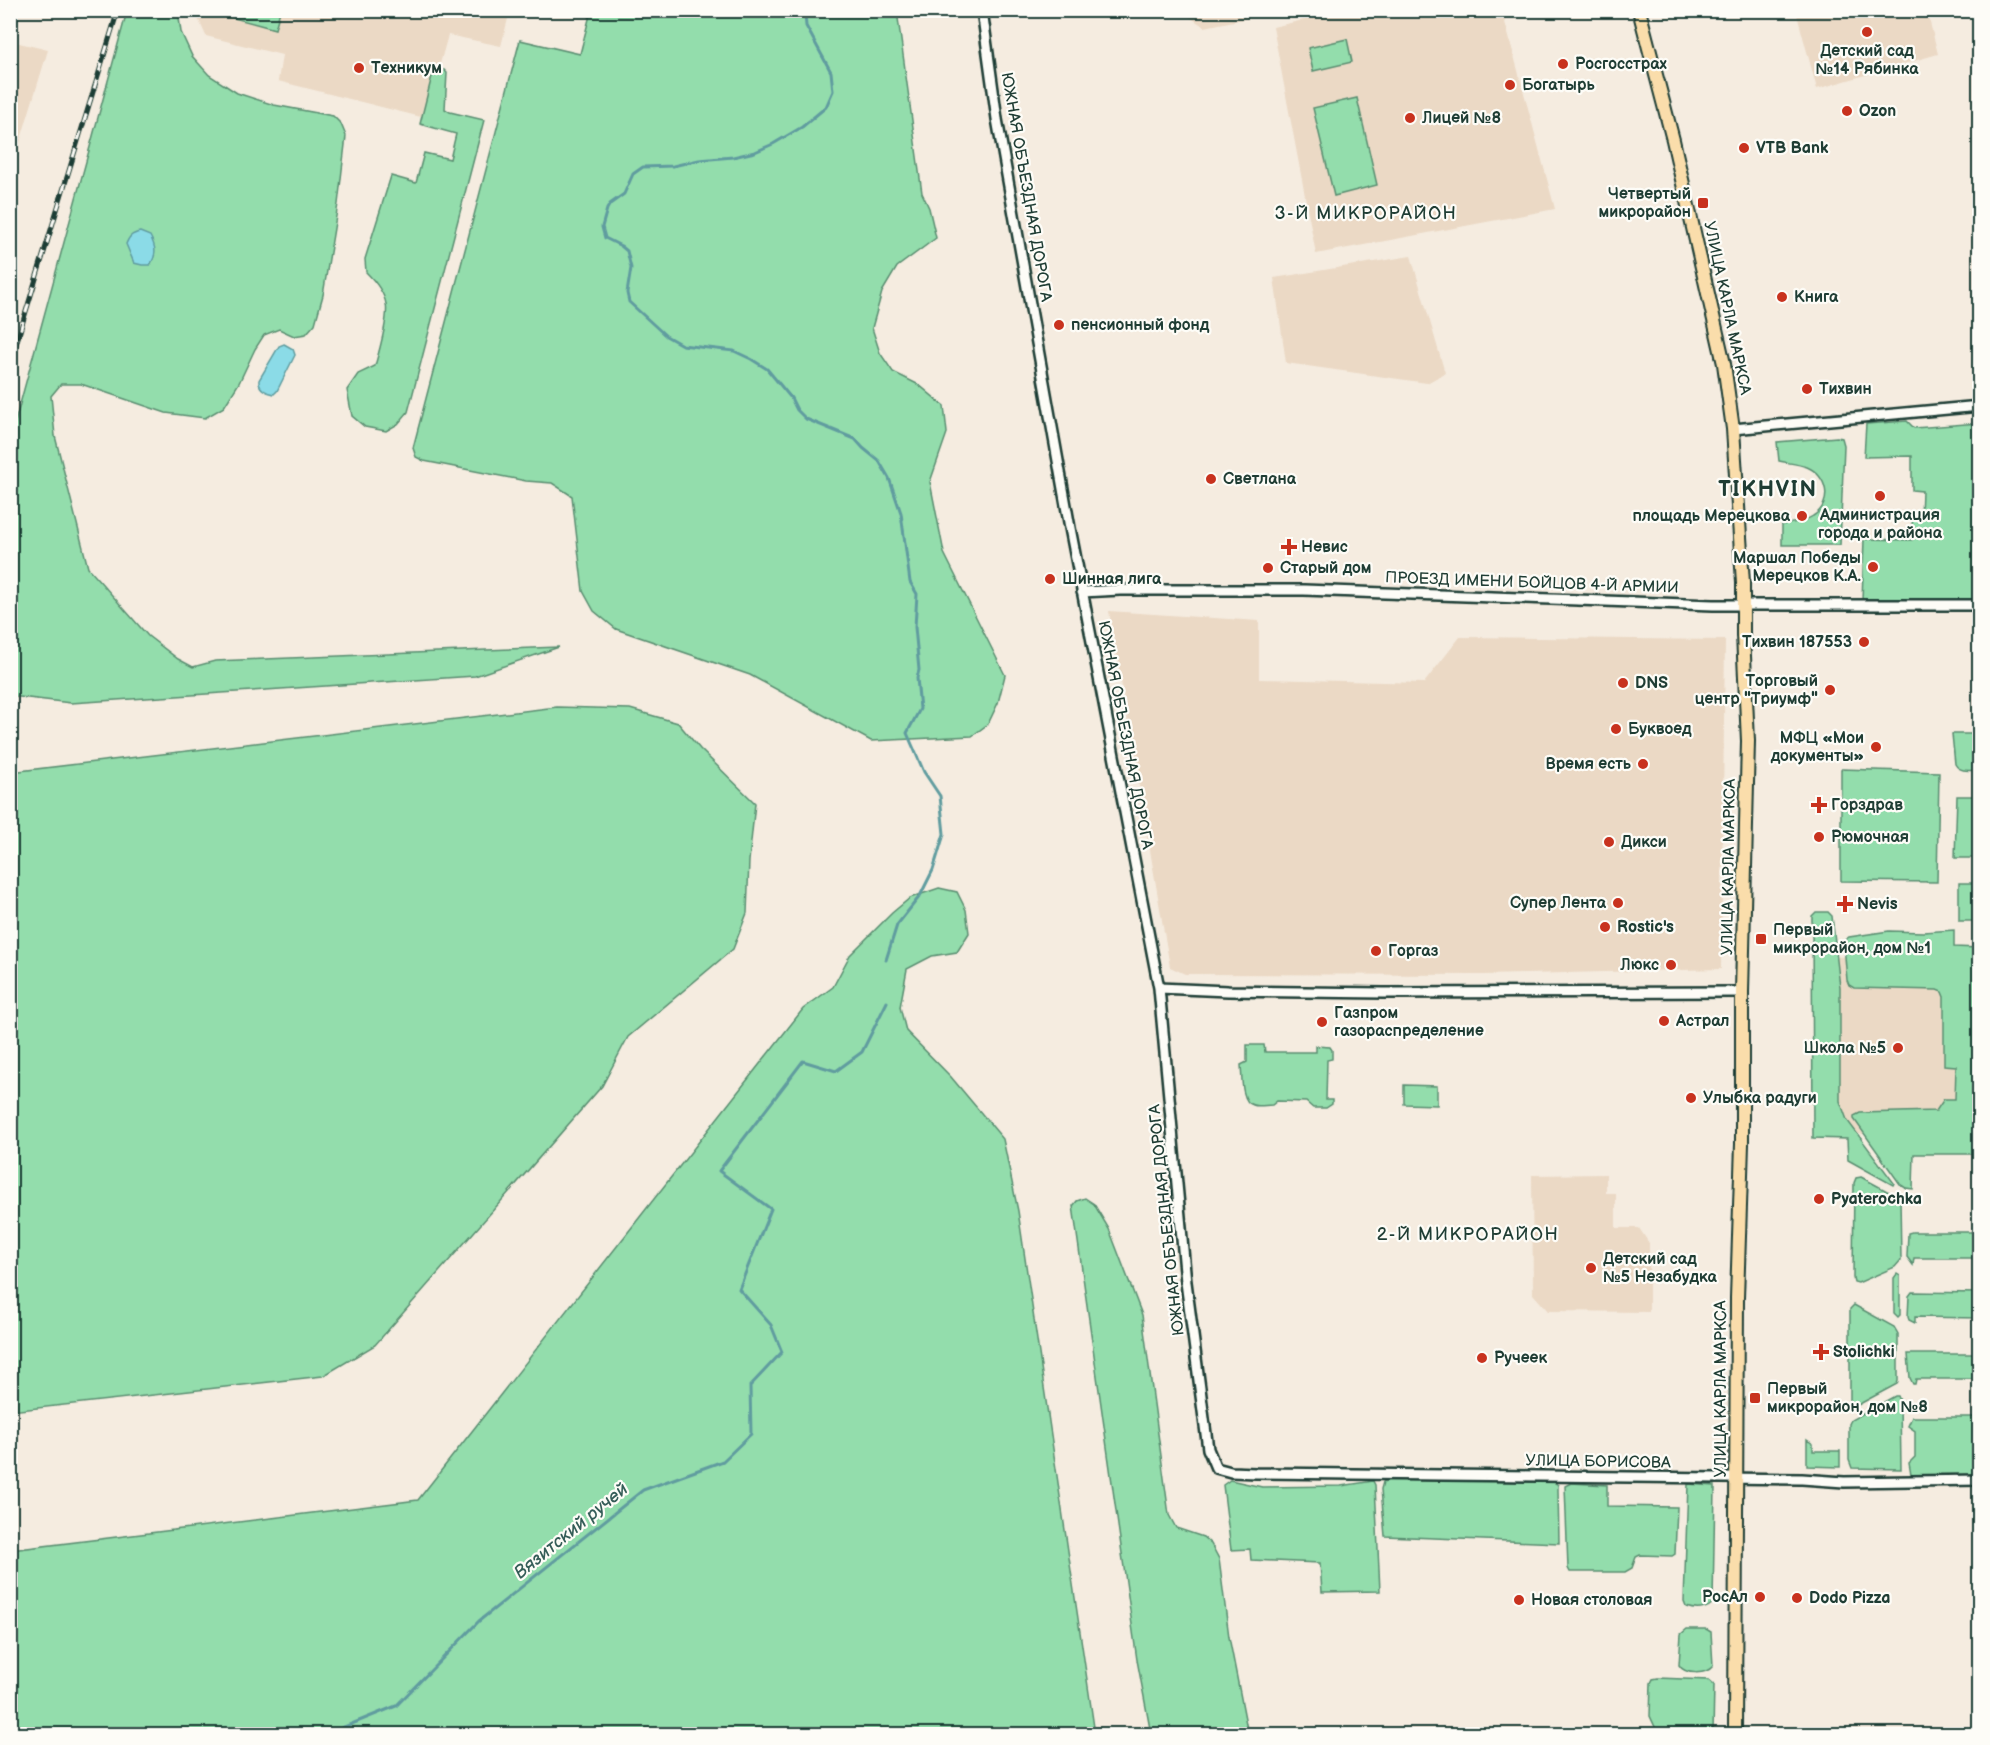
<svg xmlns="http://www.w3.org/2000/svg" width="1990" height="1745" font-family="'Balsamiq Sans',sans-serif">
<style>
.built{fill:#ebd9c5}
.green{fill:#93ddac;stroke:#598d70;stroke-width:1.5}
.water{fill:#8bdbe7;stroke:#609c9f;stroke-width:1.5}
.lines{fill:none;stroke-linecap:round;stroke-linejoin:round}
.stream{stroke:#609c9f;stroke-width:3}
.minor-casing{stroke:#1f3d34;stroke-width:14}
.major-casing{stroke:#1f3d34;stroke-width:16}
.minor{stroke:#fdfcf7;stroke-width:9}
.major{stroke:#faddab;stroke-width:12}
.rail-casing{stroke:#1f3d34;stroke-width:5}
.rail{stroke:#fdfcf7;stroke-width:3;stroke-dasharray:9;stroke-linecap:butt}
.poi-dot{fill:#c8321e;stroke:#fdfcf7;stroke-width:2}
.labels{text-anchor:middle;dominant-baseline:central;stroke-width:4.5;stroke-linejoin:round;paint-order:stroke}
.poi-label{font-size:16px;font-weight:bold;fill:#1f3d34;stroke:#fdfcf7;text-anchor:start}
.street-label{font-size:16px;fill:#1f3d34;stroke:#fdfcf7}
.neighbourhood-label{font-size:18px;letter-spacing:1.5px;fill:#1f3d34;stroke:#fdfcf7}
.water-label{font-size:18px;font-style:italic;fill:#355d58;stroke:#fdfcf7}
.district-label{font-size:22px;font-weight:bold;letter-spacing:1.5px;fill:#1f3d34;stroke:#fdfcf7}
</style>
<rect width="100%" height="100%" fill="#f5ece0"/>
<filter id="ink" filterUnits="userSpaceOnUse"><feTurbulence type="fractalNoise" baseFrequency=".0167" numOctaves="2"/><feDisplacementMap in="SourceGraphic" scale="12" xChannelSelector="R" yChannelSelector="G"/><feConvolveMatrix kernelMatrix="1 2 1 2 8 2 1 2 1" color-interpolation-filters="sRGB"/></filter>
<g filter="url(#ink)">
<path class="built" d="M198,10L510,11L501,46L448,35L425,118L278,81L282,55L206,36L197,16Z
M1180,11H1281L1205,27Z
M1342,11H1502L1555,209L1316,254L1273,27Z
M1796,11H1927L1938,54L1817,89Z
M11,41L48,50L11,172L10,41Z
M1411,256L1445,373L1427,383L1286,363L1274,278Z
M1109,611L1259,621V679L1424,683L1460,637L1725,640L1721,969L1484,975L1185,974L1170,967Z
M1817,956L1979,961V1134H1814Z
M1606,1174V1193H1616V1228H1639L1649,1243V1312L1548,1311L1533,1294L1532,1175Z"/>
<path class="green" d="M127,11H178L181,32L192,56L209,75L237,93L274,105L333,116L341,124L346,136L338,204L323,295L315,324L306,334L294,336L279,329L264,335L255,349L239,383L224,407L205,418L166,413L81,384H61L51,396L55,436L88,568L148,636L178,659L193,667L215,661L559,647L475,676L71,703L11,696V437Z
M215,11V10L280,11L275,29L215,13Z
M591,11H897L922,193L929,208L936,238L897,267L882,292L872,328L880,353L893,372L919,385L944,406L947,433L930,482L944,553L1005,675L998,703L988,724L972,736L871,741L750,675L616,629L594,611L583,591L572,496L552,483L526,481L424,461L416,457L413,448L520,40L580,54Z
M1347,39L1352,62L1313,71L1308,48Z
M434,68L444,70L447,73L445,109L450,112L484,120L408,412L398,424L386,431L365,427L352,416L347,390L358,374L375,366C379,352 389,317 386,304C384,292 374,280 366,272L365,259L391,176L416,183L424,153L450,159L456,134L420,124Z
M1357,98L1377,185L1334,196L1313,108Z
M1907,421L1914,428L1979,423V600L1862,602L1864,539L1912,540V517L1921,516L1922,491L1912,490V456L1864,457L1866,424Z
M1837,437L1842,438L1844,445L1840,545H1782V525C1793,523 1804,522 1813,516C1834,503 1827,475 1807,467C1798,464 1788,463 1779,461L1777,442Z
M557,707L630,709L678,723L700,749L755,803L749,861L747,913L733,949L628,1037L602,1086L375,1345L323,1376L11,1411V772Z
M1952,734H1979V770C1971,770 1960,773 1955,764Z
M1841,769L1939,772L1937,882L1841,881Z
M1957,796H1979V858H1955Z
M1959,883H1979V921H1959Z
M939,888L957,892L966,910L969,933L957,952L932,956L907,969L900,1007L906,1031L951,1077L1003,1139L1018,1211L1095,1734H11V1550L418,1500L803,1009L833,987L850,955L892,913L910,898Z
M1816,912H1828L1832,916L1840,987V1101L1847,1120L1894,1183L1893,1185L1848,1160L1847,1139L1813,1138L1812,916Z
M1954,930V947L1979,948V1154H1914L1913,1189L1906,1188L1900,1184L1854,1119V1116L1860,1113L1936,1111L1944,1099H1955L1956,1066L1944,1065V997L1942,992L1937,990L1854,988L1849,985L1847,980L1844,945L1845,940L1849,937L1889,931L1923,932Z
M1247,1045H1264L1265,1052H1316V1046L1330,1047L1332,1050V1059L1327,1060L1326,1100H1332V1104L1326,1108H1313L1306,1102L1277,1101L1272,1105C1266,1105 1258,1107 1253,1105C1241,1103 1242,1076 1241,1065L1247,1062Z
M1404,1085L1437,1086V1105L1404,1104Z
M1861,1177L1900,1198L1901,1260L1895,1267L1858,1283L1854,1282L1853,1278L1854,1183L1856,1178Z
M1085,1198L1094,1204L1109,1229L1142,1315L1169,1515L1176,1528L1203,1537L1211,1544L1219,1559L1229,1637L1248,1734H1151L1137,1660L1073,1206L1077,1201Z
M1912,1232H1979V1258H1914L1913,1265L1907,1257L1908,1233Z
M1897,1274L1900,1276V1315L1898,1317L1894,1313V1278Z
M1912,1292L1979,1293V1318L1915,1317V1323L1909,1320L1908,1317L1909,1296Z
M1854,1305L1894,1327L1898,1334V1381L1897,1384L1854,1407L1850,1404V1309Z
M1908,1354H1979V1379H1916L1915,1384H1913L1910,1378Z
M1895,1396H1898L1900,1401L1901,1469L1852,1468L1849,1460V1424L1851,1420Z
M1912,1417H1979V1476L1913,1477L1911,1475L1909,1463L1915,1457V1431L1908,1426Z
M1807,1440L1813,1444V1451H1840V1467L1807,1466Z
M1230,1480L1262,1487L1341,1486L1373,1481L1375,1485L1380,1591L1322,1592L1320,1563L1251,1560L1250,1549L1231,1550L1223,1485Z
M1388,1480L1554,1482L1558,1485V1490L1559,1543L1385,1536L1381,1489L1383,1482Z
M1571,1483L1607,1485V1506L1677,1507L1675,1554L1672,1556L1640,1555L1636,1557L1632,1568L1625,1572H1570L1568,1568L1565,1486Z
M1688,1484L1715,1486L1713,1602C1708,1611 1694,1610 1686,1607L1684,1602Z
M1975,1620H1979V1663H1975Z
M1687,1629H1706L1711,1632L1713,1666C1706,1675 1685,1675 1679,1665L1681,1634Z
M1658,1678L1708,1680L1714,1685L1713,1734H1665L1656,1729L1650,1716L1651,1683L1653,1679Z"/>
<path class="water" d="M140,232L150,236C156,247 157,255 150,265H142L134,263L126,244C129,236 132,234 140,232Z
M284,344L293,349L295,355L277,391L274,394C267,393 258,389 259,380L279,346Z"/>
<g class="lines">
<path class="stream" d="M808,10L805,15L806,26L831,72L833,91L826,107L802,127L773,144L755,152L733,157L699,160L673,166L643,167L633,174L624,194L610,204L607,209L602,227L605,238L621,246L627,251L631,268L627,293L629,302L666,336L682,345L734,351L751,359L767,369L791,398L797,410L806,419L855,439L863,448L879,461L889,478L901,513L910,582L917,594L915,627L919,670L917,678L920,709L907,733L924,772L940,796L944,834L933,870L920,896L897,925L886,960
M327,1734L396,1706L479,1621L643,1490L723,1461L751,1434L750,1386L782,1352L771,1325L739,1289L771,1209L719,1171L803,1061L836,1071L862,1052L887,1002"/>
<defs>
<path id="minor" d="M982,10L997,119L1070,528L1159,988L1186,1282L1208,1449L1216,1468L1231,1472L1256,1473L1802,1479L1844,1482L1980,1480
M1733,429L1980,406
M1082,592L1120,590H1304L1713,605H1980
M1159,988L1228,991L1384,993L1742,992"/>
<path id="major" d="M1639,10L1673,140L1724,364L1733,429L1743,583V635L1748,741L1742,992V1144L1737,1298L1735,1734"/>
</defs>
<use href="#minor" class="minor-casing"/>
<use href="#major" class="major-casing"/>
<use href="#minor" class="minor"/>
<use href="#major" class="major"/>
<defs>
<path id="rail" d="M10,364L118,10"/>
</defs>
<use href="#rail" class="rail-casing"/>
<use href="#rail" class="rail"/>
</g>
</g>
<g class="poi-dot">
<circle cx="1867" cy="32" r="6"/>
<circle cx="1563" cy="64" r="6"/>
<circle cx="359" cy="68" r="6"/>
<circle cx="1510" cy="85" r="6"/>
<circle cx="1847" cy="111" r="6"/>
<circle cx="1410" cy="118" r="6"/>
<circle cx="1744" cy="148" r="6"/>
<rect x="1697" y="197" width="12" height="12" rx="3"/>
<circle cx="1782" cy="297" r="6"/>
<circle cx="1059" cy="325" r="6"/>
<circle cx="1807" cy="389" r="6"/>
<circle cx="1211" cy="479" r="6"/>
<circle cx="1880" cy="496" r="6"/>
<circle cx="1802" cy="516" r="6"/>
<path d="M1286 538h6v6h6v6h-6v6h-6v-6h-6v-6h6z"/>
<circle cx="1873" cy="567" r="6"/>
<circle cx="1268" cy="568" r="6"/>
<circle cx="1050" cy="579" r="6"/>
<circle cx="1864" cy="642" r="6"/>
<circle cx="1623" cy="683" r="6"/>
<circle cx="1830" cy="690" r="6"/>
<circle cx="1616" cy="729" r="6"/>
<circle cx="1876" cy="747" r="6"/>
<circle cx="1643" cy="764" r="6"/>
<path d="M1816 796h6v6h6v6h-6v6h-6v-6h-6v-6h6z"/>
<circle cx="1819" cy="837" r="6"/>
<circle cx="1609" cy="842" r="6"/>
<circle cx="1618" cy="903" r="6"/>
<path d="M1842 895h6v6h6v6h-6v6h-6v-6h-6v-6h6z"/>
<circle cx="1605" cy="927" r="6"/>
<rect x="1755" y="933" width="12" height="12" rx="3"/>
<circle cx="1376" cy="951" r="6"/>
<circle cx="1671" cy="965" r="6"/>
<circle cx="1664" cy="1021" r="6"/>
<circle cx="1322" cy="1022" r="6"/>
<circle cx="1898" cy="1048" r="6"/>
<circle cx="1691" cy="1098" r="6"/>
<circle cx="1819" cy="1199" r="6"/>
<circle cx="1591" cy="1268" r="6"/>
<path d="M1818 1343h6v6h6v6h-6v6h-6v-6h-6v-6h6z"/>
<circle cx="1482" cy="1358" r="6"/>
<rect x="1749" y="1392" width="12" height="12" rx="3"/>
<circle cx="1760" cy="1597" r="6"/>
<circle cx="1797" cy="1598" r="6"/>
<circle cx="1519" cy="1600" r="6"/>
</g>
<g class="labels">
<g class="poi-label">
<text x="1867" y="51" text-anchor="middle">Детский сад<tspan x="1867" dy="18">№14 Рябинка</tspan></text>
<text x="1575" y="64">Росгосстрах</text>
<text x="371" y="68">Техникум</text>
<text x="1522" y="85">Богатырь</text>
<text x="1859" y="111">Ozon</text>
<text x="1422" y="118">Лицей №8</text>
<text x="1756" y="148">VTB Bank</text>
<text x="1691" y="194" text-anchor="end">Четвертый<tspan x="1691" dy="18">микрорайон</tspan></text>
<text x="1794" y="297">Книга</text>
<text x="1071" y="325">пенсионный фонд</text>
<text x="1819" y="389">Тихвин</text>
<text x="1223" y="479">Светлана</text>
<text x="1880" y="515" text-anchor="middle">Администрация<tspan x="1880" dy="18">города и района</tspan></text>
<text x="1790" y="516" text-anchor="end">площадь Мерецкова</text>
<text x="1301" y="547">Невис</text>
<text x="1861" y="558" text-anchor="end">Маршал Победы<tspan x="1861" dy="18">Мерецков К.А.</tspan></text>
<text x="1280" y="568">Старый дом</text>
<text x="1062" y="579">Шинная лига</text>
<text x="1852" y="642" text-anchor="end">Тихвин 187553</text>
<text x="1818" y="681" text-anchor="end">Торговый<tspan x="1818" dy="18">центр "Триумф"</tspan></text>
<text x="1635" y="683">DNS</text>
<text x="1628" y="729">Буквоед</text>
<text x="1864" y="738" text-anchor="end">МФЦ «Мои<tspan x="1864" dy="18">документы»</tspan></text>
<text x="1631" y="764" text-anchor="end">Время есть</text>
<text x="1831" y="805">Горздрав</text>
<text x="1831" y="837">Рюмочная</text>
<text x="1621" y="842">Дикси</text>
<text x="1606" y="903" text-anchor="end">Супер Лента</text>
<text x="1857" y="904">Nevis</text>
<text x="1617" y="927">Rostic's</text>
<text x="1773" y="930">Первый<tspan x="1773" dy="18">микрорайон, дом №1</tspan></text>
<text x="1388" y="951">Горгаз</text>
<text x="1659" y="965" text-anchor="end">Люкс</text>
<text x="1334" y="1013">Газпром<tspan x="1334" dy="18">газораспределение</tspan></text>
<text x="1676" y="1021">Астрал</text>
<text x="1886" y="1048" text-anchor="end">Школа №5</text>
<text x="1703" y="1098">Улыбка радуги</text>
<text x="1831" y="1199">Pyaterochka</text>
<text x="1603" y="1259">Детский сад<tspan x="1603" dy="18">№5 Незабудка</tspan></text>
<text x="1833" y="1352">Stolichki</text>
<text x="1494" y="1358">Ручеек</text>
<text x="1767" y="1389">Первый<tspan x="1767" dy="18">микрорайон, дом №8</tspan></text>
<text x="1748" y="1597" text-anchor="end">РосАл</text>
<text x="1809" y="1598">Dodo Pizza</text>
<text x="1531" y="1600">Новая столовая</text>
</g>
<g class="street-label">
<text transform="translate(1026 187) rotate(80)">ЮЖНАЯ ОБЪЕЗДНАЯ ДОРОГА</text>
<text transform="translate(1727 308) rotate(78)">УЛИЦА КАРЛА МАРКСА</text>
<text transform="translate(1532 583) rotate(2)">ПРОЕЗД ИМЕНИ БОЙЦОВ 4-Й АРМИИ</text>
<text transform="translate(1125 735) rotate(79)">ЮЖНАЯ ОБЪЕЗДНАЯ ДОРОГА</text>
<text transform="translate(1729 867) rotate(-89)">УЛИЦА КАРЛА МАРКСА</text>
<text transform="translate(1167 1220) rotate(-96)">ЮЖНАЯ ОБЪЕЗДНАЯ ДОРОГА</text>
<text transform="translate(1721 1389) rotate(-90)">УЛИЦА КАРЛА МАРКСА</text>
<text transform="translate(1598 1462) rotate(1)">УЛИЦА БОРИСОВА</text>
</g>
<g class="neighbourhood-label">
<text x="1366" y="213">3-Й МИКРОРАЙОН</text>
<text x="1468" y="1234">2-Й МИКРОРАЙОН</text>
</g>
<g class="water-label">
<text transform="translate(571 1531) rotate(-39)">Вязитский ручей</text>
</g>
<g class="district-label">
<text x="1768" y="489">TIKHVIN</text>
</g>
</g>
<rect width="1990" height="1745" fill="none" stroke="#fdfcf7" stroke-width="36"/>
<rect x="18" y="18" width="1954" height="1709" fill="none" stroke="#1f3d34" stroke-width="2" filter="url(#ink)"/>
</svg>
